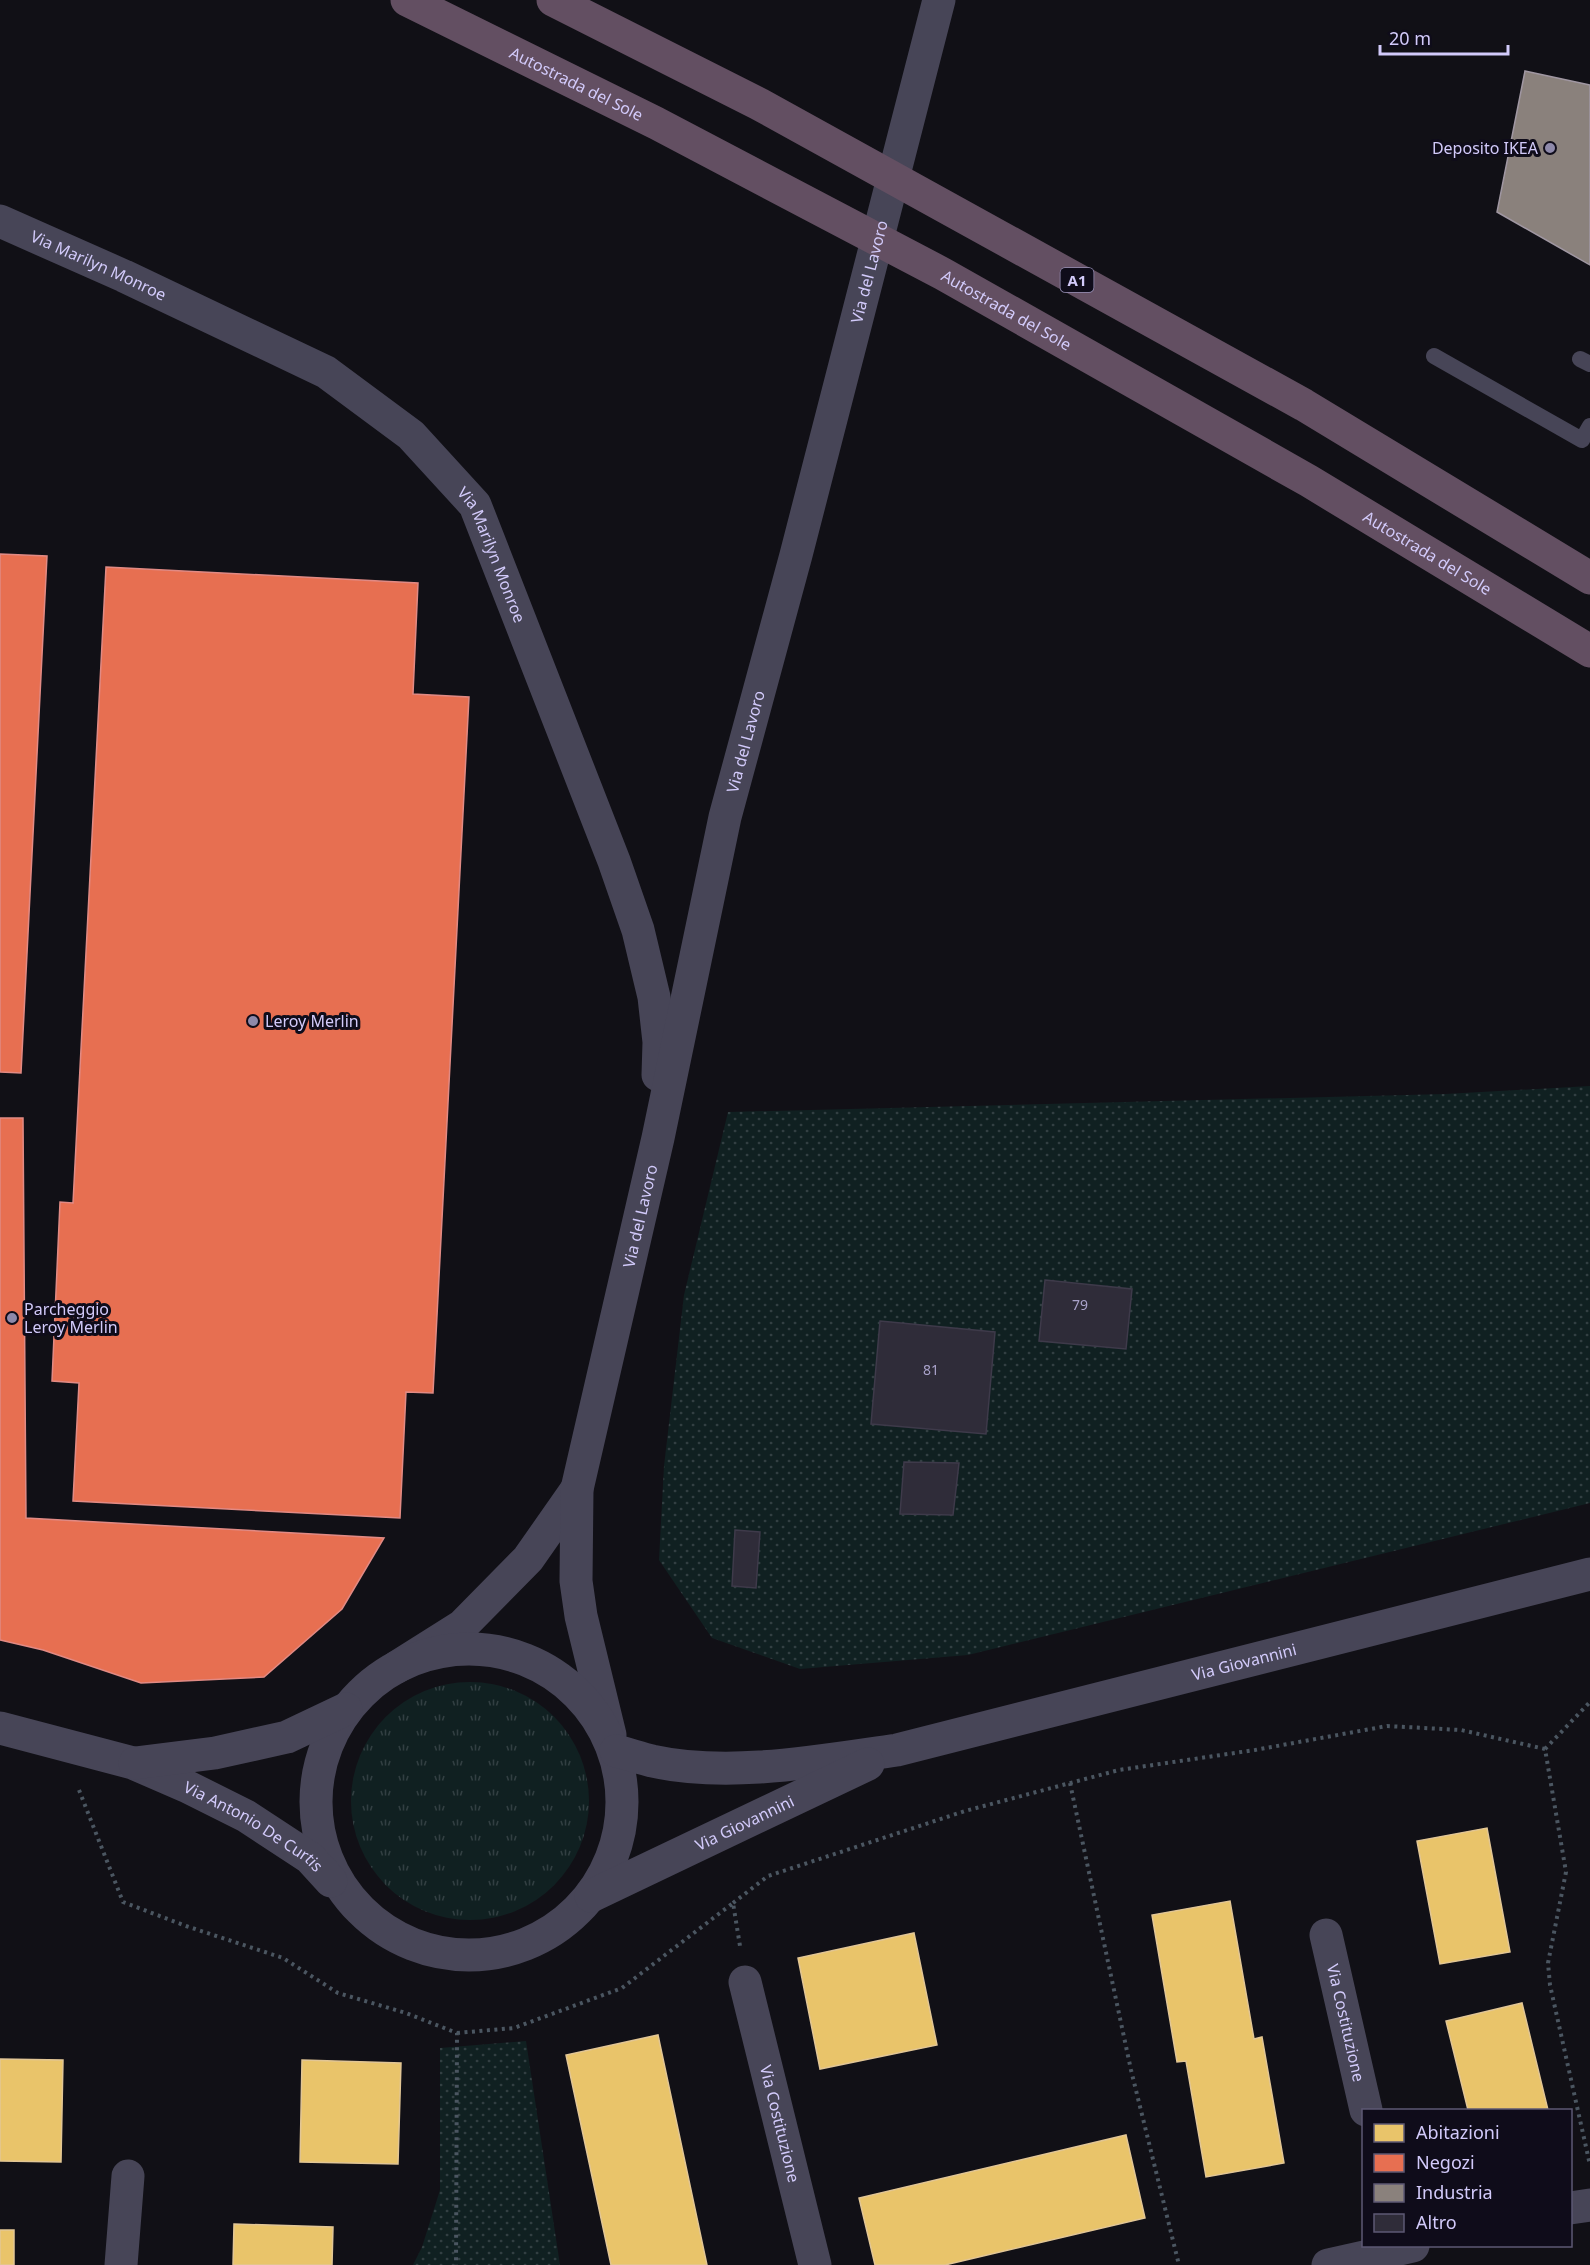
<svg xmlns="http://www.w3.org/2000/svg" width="1590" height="2265" font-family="'Noto Sans',sans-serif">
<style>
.grass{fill:url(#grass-tufts)}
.park{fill:url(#park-dots)}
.homes{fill:#e9c46a;stroke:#e2c695;stroke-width:1.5}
.shops{fill:#e76f51;stroke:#e18a84;stroke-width:1.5}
.industry{fill:#8a817c;stroke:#a097a2;stroke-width:1.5}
.building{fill:#2f2c39;stroke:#3e3a4a;stroke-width:1.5}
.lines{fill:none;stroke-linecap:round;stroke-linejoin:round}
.path{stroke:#4b5661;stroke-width:4;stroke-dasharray:3 4.5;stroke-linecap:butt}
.service{stroke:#474557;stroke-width:16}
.minor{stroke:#474557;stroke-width:33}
.tertiary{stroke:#474557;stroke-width:33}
.motorway{stroke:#634f62;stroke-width:33}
.poi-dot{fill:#8e89aa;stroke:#0f0c1a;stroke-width:2}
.labels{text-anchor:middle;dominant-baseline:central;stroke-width:6;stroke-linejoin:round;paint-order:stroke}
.number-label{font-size:14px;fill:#a9a2ca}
.shield{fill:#0f0c1a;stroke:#9891b7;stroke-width:1.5}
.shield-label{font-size:15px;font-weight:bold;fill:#d2cafa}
.street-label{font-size:16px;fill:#d2cafa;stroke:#0f0c1a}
.poi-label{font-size:16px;fill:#d2cafa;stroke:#0f0c1a;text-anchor:start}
</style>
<defs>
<pattern id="grass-tufts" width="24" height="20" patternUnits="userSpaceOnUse" patternTransform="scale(1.5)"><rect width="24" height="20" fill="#102021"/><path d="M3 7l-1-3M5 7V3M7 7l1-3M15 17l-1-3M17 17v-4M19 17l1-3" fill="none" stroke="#323f42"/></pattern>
<pattern id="park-dots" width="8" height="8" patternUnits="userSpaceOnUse" patternTransform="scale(1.5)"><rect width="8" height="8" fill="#102021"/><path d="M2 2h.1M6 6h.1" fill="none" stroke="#323f42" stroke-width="1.8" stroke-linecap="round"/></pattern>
</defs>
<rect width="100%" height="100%" fill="#111016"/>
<path class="grass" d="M351 1801a119 119 0 1 1 238 0a119 119 0 1 1-238 0Z"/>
<path class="park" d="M1590,1086V1503L968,1655L800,1669L712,1638L659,1560L664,1466L684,1295L728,1112L1445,1094Z
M526,2041L560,2265H413L422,2247L440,2190V2048Z"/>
<path class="homes" d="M1487,1828L1510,1952L1440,1964L1417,1841Z
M1230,1901L1254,2039L1262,2037L1284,2163L1206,2177L1186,2061L1177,2062L1152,1915Z
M914,1933L937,2045L820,2069L798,1958Z
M1522,2003L1548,2110H1468L1446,2021Z
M658,2035L707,2265H611L566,2055Z
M0,2059L63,2060L61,2162L0,2161Z
M302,2060L401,2063L398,2164L300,2162Z
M1126,2135L1145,2218L945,2265H875L859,2198Z
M234,2224L333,2227L332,2265H233Z
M0,2230H14V2265H0Z"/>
<path class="shops" d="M0,554L47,556L21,1073L0,1072Z
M106,567L418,583L413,694L469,697L433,1393L406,1392L400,1518L73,1501L79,1383L52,1381L60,1202L73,1203Z
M0,1118H23L26,1518L384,1538L342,1609L264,1677L141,1683L43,1650L0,1640Z"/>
<path class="industry" d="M1525,71L1590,85V265L1497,212Z"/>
<path class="building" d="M1045,1280L1132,1289L1126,1349L1039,1341Z
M880,1321L995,1332L986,1434L871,1424Z
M904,1462L959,1463L953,1515L900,1514Z
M735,1530L760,1532L756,1588L732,1586Z"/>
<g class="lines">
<path class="path" d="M1545,1749L1590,1702
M1070,1783L1131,2070L1179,2265
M79,1790L123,1902L186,1926L283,1958L338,1993L406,2013L457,2033L456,2265
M733,1903L768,1876L965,1811L1119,1770L1255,1750L1387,1726L1461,1730L1545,1749L1566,1872L1548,1963L1550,1985L1590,2165
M457,2033L514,2028L622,1988L733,1903L740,1946"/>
<path class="service" d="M1434,356L1582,440L1590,426
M1580,359L1590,364"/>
<g class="minor">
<path id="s1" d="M0,221L124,276L326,372L411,435L475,505L614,861L638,930L654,997L659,1042L658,1075"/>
<path d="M397,1667L462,1626L528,1559L577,1489"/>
<path id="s2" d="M610,1735L581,1616L576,1581L577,1489L658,1138L725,817L796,555L939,0"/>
<path id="s3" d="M1326,1935L1366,2110"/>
<path id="s4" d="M745,1982L815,2265"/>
<path d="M1570,2208L1590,2205"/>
<path d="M121,2265L128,2176"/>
<path d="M1328,2265L1413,2246"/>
</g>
<g class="tertiary">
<circle cx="469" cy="1802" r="153"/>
<path id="s5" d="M0,1728L133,1763L186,1786L246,1816L310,1858L331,1881"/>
<path id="s6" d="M616,1751C628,1754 640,1758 652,1761C729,1778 819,1761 897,1750L1590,1574"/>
<path d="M135,1763L215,1753L287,1737L346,1709"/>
<path id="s7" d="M591,1896L868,1764"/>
</g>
<g class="motorway">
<path id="s8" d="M407,0L656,123L943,274L1309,481L1590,651"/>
<path d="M553,0L759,104L1304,405L1590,578"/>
</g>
</g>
<g class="poi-dot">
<circle cx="1550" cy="148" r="6"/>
<circle cx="253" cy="1021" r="6"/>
<circle cx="12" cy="1318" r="6"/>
</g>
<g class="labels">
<g class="number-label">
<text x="1080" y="1304">79</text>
<text x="931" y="1369">81</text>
</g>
<rect class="shield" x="1060.5" y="268" width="33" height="24" rx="4.5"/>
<g class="shield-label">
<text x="1077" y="280">A1</text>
</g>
<g class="street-label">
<text stroke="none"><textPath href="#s8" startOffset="189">Autostrada del Sole</textPath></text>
<text stroke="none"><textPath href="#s1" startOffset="108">Via Marilyn Monroe</textPath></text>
<text stroke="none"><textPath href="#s2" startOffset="1502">Via del Lavoro</textPath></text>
<text stroke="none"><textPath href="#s8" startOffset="675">Autostrada del Sole</textPath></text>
<text stroke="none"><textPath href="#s8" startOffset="1161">Autostrada del Sole</textPath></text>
<text stroke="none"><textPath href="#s1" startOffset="612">Via Marilyn Monroe</textPath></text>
<text stroke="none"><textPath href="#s2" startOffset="1016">Via del Lavoro</textPath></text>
<text stroke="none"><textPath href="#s2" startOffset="530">Via del Lavoro</textPath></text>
<text stroke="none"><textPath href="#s6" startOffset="642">Via Giovannini</textPath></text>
<text stroke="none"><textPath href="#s7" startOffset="170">Via Giovannini</textPath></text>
<text stroke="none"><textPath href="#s5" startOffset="274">Via Antonio De Curtis</textPath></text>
<text stroke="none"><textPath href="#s3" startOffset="90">Via Costituzione</textPath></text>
<text stroke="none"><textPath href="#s4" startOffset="146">Via Costituzione</textPath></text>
</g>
<g class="poi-label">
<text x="1538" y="148" text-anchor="end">Deposito IKEA</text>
<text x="265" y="1021">Leroy Merlin</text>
<text x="24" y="1309">Parcheggio<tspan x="24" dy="18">Leroy Merlin</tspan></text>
</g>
</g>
<rect x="1362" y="2109" width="210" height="138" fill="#0f0c1a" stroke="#5d5874" stroke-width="1.5"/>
<rect x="1374" y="2124" width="30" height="18" fill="#e9c46a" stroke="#5d5874" stroke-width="1.5"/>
<text x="1416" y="2139" font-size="18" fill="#d2cafa">Abitazioni</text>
<rect x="1374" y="2154" width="30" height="18" fill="#e76f51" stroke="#5d5874" stroke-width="1.5"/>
<text x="1416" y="2169" font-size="18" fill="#d2cafa">Negozi</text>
<rect x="1374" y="2184" width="30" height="18" fill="#8a817c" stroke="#5d5874" stroke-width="1.5"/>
<text x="1416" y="2199" font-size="18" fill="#d2cafa">Industria</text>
<rect x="1374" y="2214" width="30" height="18" fill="#2f2c39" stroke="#5d5874" stroke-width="1.5"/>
<text x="1416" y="2229" font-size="18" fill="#d2cafa">Altro</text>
<path d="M1380 45v9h128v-9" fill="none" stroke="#d2cafa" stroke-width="3"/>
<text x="1389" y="45" font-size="18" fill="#d2cafa" stroke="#0f0c1a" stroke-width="4.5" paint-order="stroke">20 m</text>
</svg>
